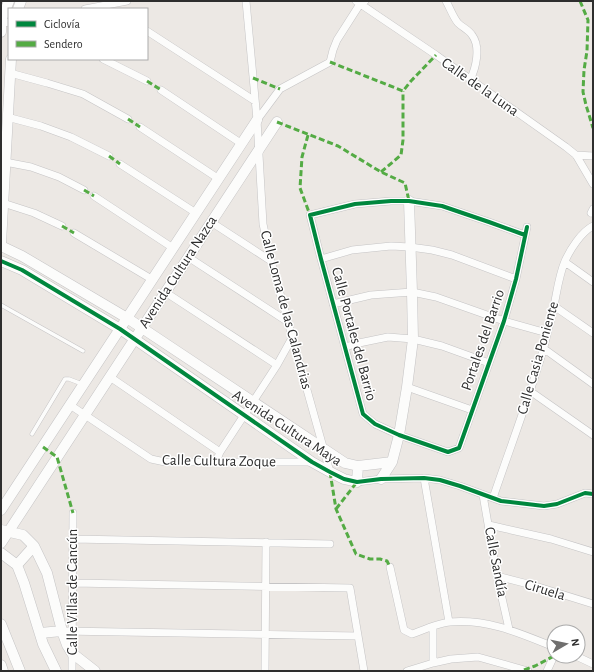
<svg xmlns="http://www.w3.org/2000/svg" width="594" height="672" font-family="'Alegreya Sans',sans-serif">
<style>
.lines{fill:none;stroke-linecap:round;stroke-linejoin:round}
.lane-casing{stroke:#c5c4c5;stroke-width:4.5}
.street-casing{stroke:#c5c4c5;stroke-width:8}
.secondary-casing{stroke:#c5c4c5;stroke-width:11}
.lane{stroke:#fcfcfb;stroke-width:3.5}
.street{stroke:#fcfcfb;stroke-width:7}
.secondary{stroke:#fcfcfb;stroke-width:10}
.quiet{stroke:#54ab44;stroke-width:3;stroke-dasharray:6 3;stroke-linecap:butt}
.cycleway-casing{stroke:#fff;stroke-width:6}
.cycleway{stroke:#00873e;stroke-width:4}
.labels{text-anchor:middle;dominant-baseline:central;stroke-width:3;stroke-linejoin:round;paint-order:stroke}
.street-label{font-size:15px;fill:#2e2e2e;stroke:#fff}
</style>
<rect width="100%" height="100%" fill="#ece8e4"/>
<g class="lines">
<defs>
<path id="lane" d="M1,305L83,351
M32,434L65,379H69L82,384"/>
<path id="street" d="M246,1L257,120L263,224L271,261L330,472
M356,1L436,55L566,147L576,155L593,184
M446,1C450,8 453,17 458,23C462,27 469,30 472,35C481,47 476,68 470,80
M85,9L127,1
M1,21L9,23
M147,31L255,101
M103,59L147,81
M10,73L47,83L83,94L128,119
M161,90L242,144
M7,117L41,126L71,137L109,156
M257,120L280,89L330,62L333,50L337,40L360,4L365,1
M140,127L219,179
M576,155L593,156
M5,162L31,167L59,177L84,190
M120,164L196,213
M94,196L173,248
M3,203L34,213L62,226
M591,213L593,209
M211,222L271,261
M74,233L153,280
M525,235L489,222L442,206L409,201H391L355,204L310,215L321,259L363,414L375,424L399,435L448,452L459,448L504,321L516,279L527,227
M188,257L288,322
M321,259L352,250L391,246L410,247L432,250L452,255L516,279
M565,262L593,282
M165,292L277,365
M333,304L371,295L412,292L436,297L504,321L547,333
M554,306L593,333
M345,347L359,343L388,337L413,339L442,346L489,363
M543,348L593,384
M110,377L220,452
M407,387L472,410
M530,391L593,435
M70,405L151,459L165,462H312
M216,462L220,452L277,365L292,338
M424,478L449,622
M357,482L381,479L424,478L440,480L460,486L501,501L544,506L557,504L585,493L593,494
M483,495L497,576L509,629
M493,498C510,448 529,398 544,347C547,334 551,320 554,306C557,291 559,275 565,261C570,250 581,232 593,226
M489,525L551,539L593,552
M72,539L330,544
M390,567L404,630L412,634C423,630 439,623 450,622C489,619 519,633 554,647
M497,576L532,585L593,604
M72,583L350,588L364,671
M62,631L358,636
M576,656L593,664
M433,663V627
M72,671L73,513
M265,671L266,542
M407,671L433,663L451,659L478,657L528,671
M547,671L554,656"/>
<path id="secondary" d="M18,9L21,1
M1,32V21L9,1
M1,243L11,59
M1,246L22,256L127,318L345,463L358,466L392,462
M1,261L22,270L120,329L312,462L330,472L344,479L357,482L358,466
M381,479L392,462L399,435L407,387L413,339L412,292L409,201
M1,510L257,120
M1,530L23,535L34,546L47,573L62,631L67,645L72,653L95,671
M1,543L277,122
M1,553L17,565L24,583L43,644L56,671
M17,565L34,546
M1,624L20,671
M40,633L62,631
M1,665L3,671"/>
</defs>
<use href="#lane" class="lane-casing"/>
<use href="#street" class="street-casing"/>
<use href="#secondary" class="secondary-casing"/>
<use href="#lane" class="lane"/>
<use href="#street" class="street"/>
<use href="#secondary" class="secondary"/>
<path class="quiet" d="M580,1L588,20L587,51L584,70L583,92L586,105L593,128
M330,62L403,91L411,81L436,55
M253,78L280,89
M147,81L161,90
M128,119L140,127
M277,122L338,146L381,172L405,183L409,201
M308,135L302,157L300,188L310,215
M109,156L120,164
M381,172L401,155L403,140V91
M84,190L94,196
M62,226L74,233
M43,447L57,457L73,513
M330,472L336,509L356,554L370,559H380L387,561L390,567
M336,509L357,482
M524,670L535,666L554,656"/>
<defs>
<path id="cycleway" d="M525,235L489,222L442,206L409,201H391L355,204L310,215L321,259L363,414L375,424L399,435L448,452L459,448L504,321L516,279L527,227
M1,261L22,270L120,329L312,462L330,472L344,479L357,482L381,479L424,478L440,480L460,486L501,501L544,506L557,504L585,493L593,494"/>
</defs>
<use href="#cycleway" class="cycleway-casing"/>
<use href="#cycleway" class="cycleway"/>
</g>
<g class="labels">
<g class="street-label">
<text transform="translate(480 87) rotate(35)">Calle de la Luna</text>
<text transform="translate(178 272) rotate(-57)">Avenida Cultura Nazca</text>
<text transform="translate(286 310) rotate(75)">Calle Loma de las Calandrias</text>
<text transform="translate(354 334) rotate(75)">Calle Portales del Barrio</text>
<text transform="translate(483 340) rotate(-71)">Portales del Barrio</text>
<text transform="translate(538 358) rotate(-74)">Calle Casia Poniente</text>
<text transform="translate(287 428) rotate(33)">Avenida Cultura Maya</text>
<text transform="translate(219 461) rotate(1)">Calle Cultura Zoque</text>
<text transform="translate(496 562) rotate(79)">Calle Sandía</text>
<text transform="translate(545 590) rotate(17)">Ciruela</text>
<text transform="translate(72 592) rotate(-90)">Calle Villas de Cancún</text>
</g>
</g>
<rect width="594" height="672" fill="none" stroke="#2e2e2e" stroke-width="4"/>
<rect x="8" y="8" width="140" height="52" fill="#ffffff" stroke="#ababab"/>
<rect x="16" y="21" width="20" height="6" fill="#00873e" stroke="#ababab"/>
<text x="44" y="28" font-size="12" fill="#2e2e2e">Ciclovía</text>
<rect x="16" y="41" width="20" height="6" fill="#54ab44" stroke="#ababab"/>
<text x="44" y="48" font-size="12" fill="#2e2e2e">Sendero</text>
<g transform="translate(566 644) rotate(81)"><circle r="19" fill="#ffffff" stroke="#ababab"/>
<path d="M0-3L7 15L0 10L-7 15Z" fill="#706f6e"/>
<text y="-6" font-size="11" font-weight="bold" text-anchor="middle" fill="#2e2e2e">N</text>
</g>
</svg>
